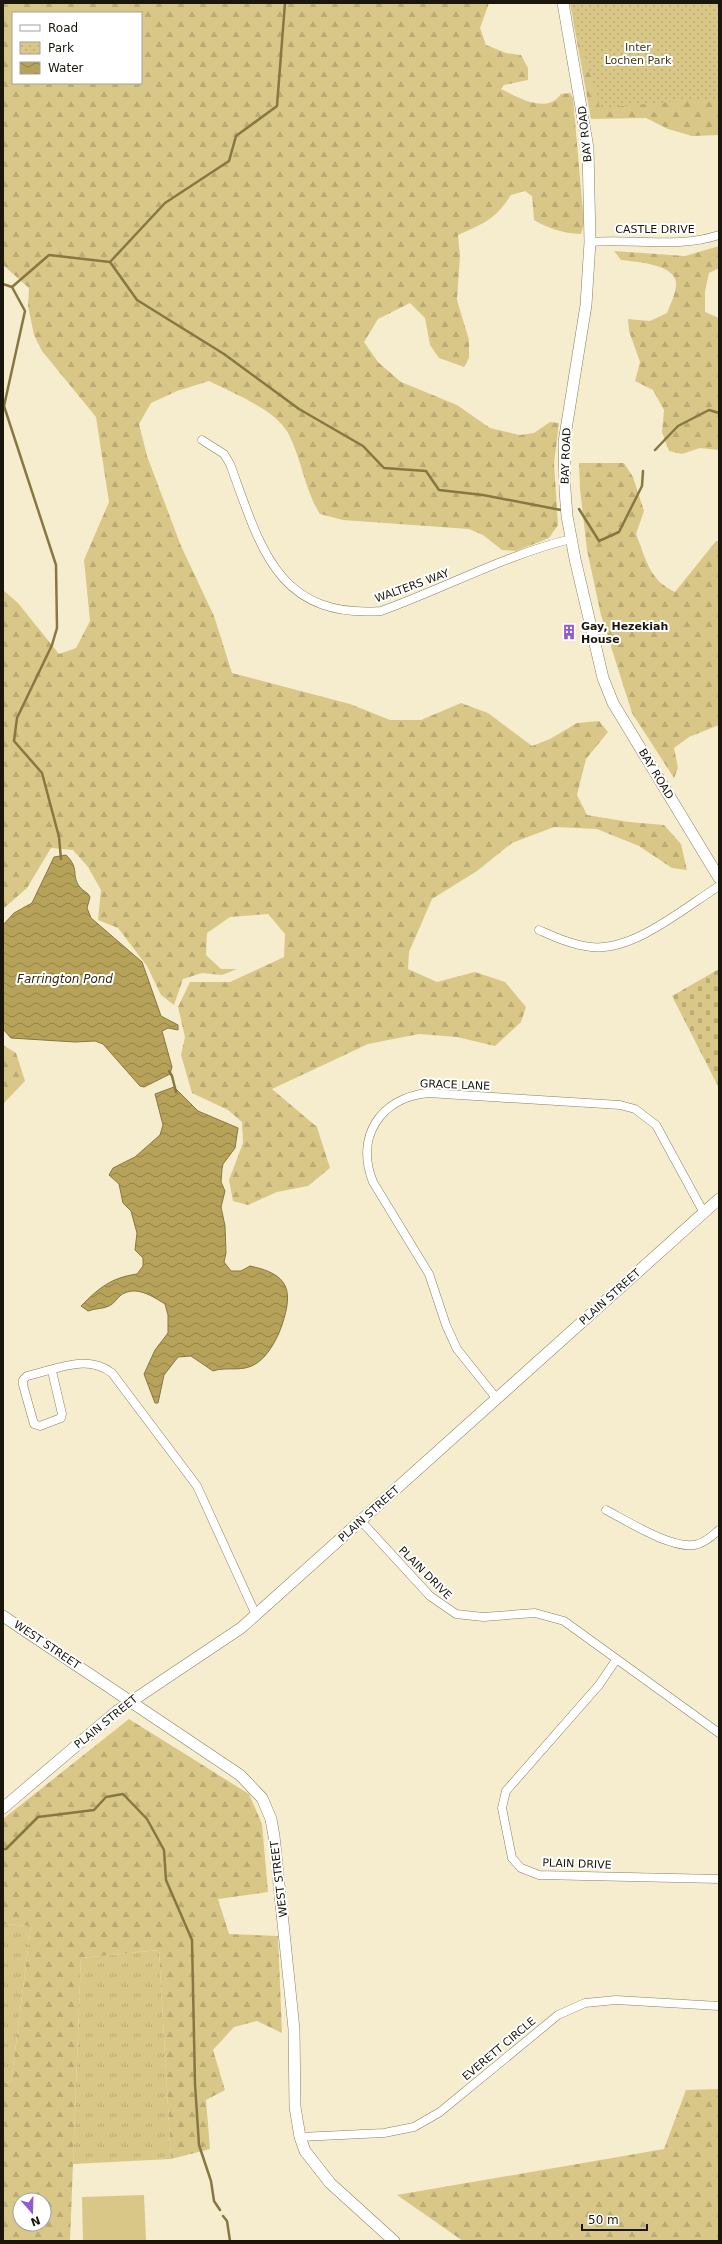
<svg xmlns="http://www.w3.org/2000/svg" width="722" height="2244" font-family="'DejaVu Sans',sans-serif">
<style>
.grass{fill:url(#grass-tufts)}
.forest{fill:url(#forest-firs);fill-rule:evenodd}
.cemetery{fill:url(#cemetery-stones)}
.park{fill:url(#park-dots)}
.pitch{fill:#d9c788}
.water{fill:url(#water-waves);stroke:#877842}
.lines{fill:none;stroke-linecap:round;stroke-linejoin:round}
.stream{stroke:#877842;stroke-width:2.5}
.street-casing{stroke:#888063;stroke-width:9}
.secondary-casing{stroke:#888063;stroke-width:12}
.street{stroke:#fff;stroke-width:8}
.secondary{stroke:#fff;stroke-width:11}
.labels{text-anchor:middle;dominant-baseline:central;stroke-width:4;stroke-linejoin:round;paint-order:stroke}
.park-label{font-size:11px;fill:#423919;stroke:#fff}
.street-label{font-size:11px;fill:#1a160b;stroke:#fff}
.poi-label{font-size:11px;font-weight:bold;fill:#1a160b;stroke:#fff;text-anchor:start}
.water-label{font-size:12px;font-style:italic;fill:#322908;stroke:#fff}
</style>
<defs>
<pattern id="grass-tufts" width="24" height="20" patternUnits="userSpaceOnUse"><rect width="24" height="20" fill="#d9c788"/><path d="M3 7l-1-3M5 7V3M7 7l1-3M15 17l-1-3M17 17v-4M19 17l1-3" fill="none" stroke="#baaa74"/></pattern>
<pattern id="forest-firs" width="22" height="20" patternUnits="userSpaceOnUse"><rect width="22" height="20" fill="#d9c788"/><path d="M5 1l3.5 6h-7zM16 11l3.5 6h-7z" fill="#baaa74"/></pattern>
<pattern id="cemetery-stones" width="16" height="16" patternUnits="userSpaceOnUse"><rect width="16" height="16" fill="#d9c788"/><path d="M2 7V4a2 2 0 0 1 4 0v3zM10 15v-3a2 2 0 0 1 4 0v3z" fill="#baaa74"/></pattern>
<pattern id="park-dots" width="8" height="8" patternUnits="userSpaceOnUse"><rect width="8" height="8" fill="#d9c788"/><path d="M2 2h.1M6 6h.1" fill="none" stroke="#baaa74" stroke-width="1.8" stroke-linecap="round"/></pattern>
<pattern id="water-waves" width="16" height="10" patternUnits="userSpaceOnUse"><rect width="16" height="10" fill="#b6a259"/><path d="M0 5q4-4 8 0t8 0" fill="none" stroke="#938348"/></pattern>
</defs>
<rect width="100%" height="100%" fill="#f6edce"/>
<path class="grass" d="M3,1924L31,1926L11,2083L3,2082Z
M159,1950L171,2159L73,2164L81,1958Z"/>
<path class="forest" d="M3,3H489L480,28L486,45L506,53L521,55L528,68V80L504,85L501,89C518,97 547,115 561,94L570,93L573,98L584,223L581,234C563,233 549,229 534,220L532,196L525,191L511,195C494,221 484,223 458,235L460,256L457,300L469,340V358L464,367L439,358L430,345L425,318L410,303L378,319L364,342L378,362L401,382L457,405L490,428L520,435L534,433L550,422L559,423L554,463L558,525L549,538L516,551L502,550L483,535L469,529L343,520L320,514C304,489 302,459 288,433C276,410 233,393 209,381L177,391L151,403L139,424L147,456L181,546L214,616L232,673L350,704L390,720H421L461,703L488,713L532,746L550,739L577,723L599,721L608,732L586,759L577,795L587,815L629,822L664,825L681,844L687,870L672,868L639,846L597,829L554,827L512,843L477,871L432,899L409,952L408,969L437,982L475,972L505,982L526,1007L521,1022L495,1046L457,1037L419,1034L368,1044L272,1089L317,1127L330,1168L308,1186L277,1192L248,1205L233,1201L229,1180L243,1143L242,1122L228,1110L192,1093L181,1055L185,1037L178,1007L190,982H230L284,957L285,934L268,914L230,917L207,933L206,955L221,969H237L222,975L202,973L183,979L174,1005L161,995L147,966L118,928L98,920L101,890L88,867L73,850L51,848L27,888L3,909V590L18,603L59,654L76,648L90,621L84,560L109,502L96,417L42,351L34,335L28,306L29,288L3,265ZM13,13H141V83H13Z
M570,3H719V135L692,136L668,129L646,118L591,119Z
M719,246V268L709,273L705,291V312L719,318V450L700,448L682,454L669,451L662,432L664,410L653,390L635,381L640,362L629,331L628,319L650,321L667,313C670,305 675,295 676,286C679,264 636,262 621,260L614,251L685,256Z
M579,463H624L633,477L644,511L636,534C646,559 649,580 675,592L716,541H719V725L689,737L674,748L678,768L674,778L632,713L601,615L587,550L580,489Z
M3,1045L16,1053L25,1081L3,1104Z
M129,1719L249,1794L262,1824L268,1892L218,1899L229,1934L278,1936L282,2033L257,2021L234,2027L213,2050L225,2090L206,2100L210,2149L171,2159L159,1950L81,1958L70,2241H3V2082L11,2083L31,1926L3,1924V1819ZM20,2200H44V2224H20Z
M719,2089V2241H463L397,2195L664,2149L686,2090Z"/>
<path class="cemetery" d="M719,969V1088L672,996Z"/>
<path class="park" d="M573,3H719V98L600,108L584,51L575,31Z"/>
<path class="pitch" d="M144,2195L146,2241H83L82,2197Z"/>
<path class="water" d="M66,855C80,869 71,874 79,886C82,891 88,892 90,897L87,908L91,918L142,962L161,1016L178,1025V1030L168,1028L162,1031L172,1067L170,1074L144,1087L140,1086L103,1044L95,1041L75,1042L11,1038L3,1029V925L14,913L32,903L54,857Z
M174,1087L198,1111L238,1128L235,1148L223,1164L222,1169L221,1182L225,1191L221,1207L225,1226L226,1253L224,1262L231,1271H241L250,1266C288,1274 294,1289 282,1325C278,1337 269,1355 257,1363C243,1373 227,1366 213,1371L191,1356L178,1357L164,1375L158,1403H155L144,1374L155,1350L168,1333V1315L165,1304C152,1296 136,1285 121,1295C117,1298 114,1304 109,1306C103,1309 96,1308 88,1311L81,1306C100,1287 111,1278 137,1274L143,1266V1258L135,1250L137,1233L131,1211L123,1203L119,1184L109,1175L113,1168L135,1157L160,1135L163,1125L155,1094Z"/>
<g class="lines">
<path class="stream" d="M110,262L137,300L224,354L299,409L363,446L384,468L426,471L439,490L483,495L561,510
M3,284L12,287
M12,287L25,311L4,406L56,565L57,628L52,645L17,718L14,741L42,773L59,837L61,859
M12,287L49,255L110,262L165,203L229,161L236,136L277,106L285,3
M655,450L678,426L709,410L719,413
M579,509L599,541L619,532L642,486L643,471
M169,1071L172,1076L176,1092
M3,1849H6L38,1817L94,1810L106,1797L123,1794L147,1819L164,1850L166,1880L192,1940L195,2084L199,2145L211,2181L214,2201L220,2210
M223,2216L227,2221L230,2241"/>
<defs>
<path id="street" d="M590,242C632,238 678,249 719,235
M202,440L224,454L230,464C260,545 276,619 381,611C445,588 505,555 571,539
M539,930C555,937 572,945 591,947C633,952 684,908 719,886
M52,1371L62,1414L61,1418L40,1426L34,1424L23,1385V1380L27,1376C55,1370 86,1353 112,1373L197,1486L256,1615
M497,1399L457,1349L446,1325L429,1274L373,1182C355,1137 380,1098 428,1093L620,1105L635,1109L656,1125L704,1213
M606,1510C627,1521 676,1552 698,1544C706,1542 713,1535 719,1530
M361,1521L430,1596L456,1614L483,1617L535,1613L564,1621L719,1733
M616,1660L599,1685L506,1791L502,1808L512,1858L521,1868L539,1875L719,1879
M300,2137L384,2133L414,2127L440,2112L558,2015L585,2003L616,2000L719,2006"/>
<path id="secondary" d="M563,3L588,148L590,242L586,305L564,442L565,490L567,516L575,559L603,678L613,703L719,878
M3,1616L240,1775L262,1798L271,1819L274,1836L294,2029L295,2107L300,2137L305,2151L330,2183L394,2241
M3,1808L117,1711L241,1628L719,1199"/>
</defs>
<use href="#street" class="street-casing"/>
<use href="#secondary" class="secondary-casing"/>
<use href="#street" class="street"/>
<use href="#secondary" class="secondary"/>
</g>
<defs>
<symbol id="building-bare" viewBox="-9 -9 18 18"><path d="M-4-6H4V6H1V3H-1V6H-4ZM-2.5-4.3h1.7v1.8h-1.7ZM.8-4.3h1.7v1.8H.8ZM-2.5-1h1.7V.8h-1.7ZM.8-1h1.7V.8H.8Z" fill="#9459d1" stroke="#fff" stroke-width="2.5" paint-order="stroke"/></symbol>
</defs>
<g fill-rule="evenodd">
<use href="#building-bare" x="558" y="621" width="22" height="22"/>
</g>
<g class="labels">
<g class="park-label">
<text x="638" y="47">Inter<tspan x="638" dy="13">Lochen Park</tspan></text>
</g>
<g class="street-label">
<text transform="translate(585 134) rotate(-96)">BAY ROAD</text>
<text x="655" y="229">CASTLE DRIVE</text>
<text transform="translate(566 456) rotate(-88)">BAY ROAD</text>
<text transform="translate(412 586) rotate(-20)">WALTERS WAY</text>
<text transform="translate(656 774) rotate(59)">BAY ROAD</text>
<text transform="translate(455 1085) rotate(2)">GRACE LANE</text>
<text transform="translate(610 1297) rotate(-42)">PLAIN STREET</text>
<text transform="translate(369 1514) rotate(-42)">PLAIN STREET</text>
<text transform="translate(425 1573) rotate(45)">PLAIN DRIVE</text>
<text transform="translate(47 1645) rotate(34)">WEST STREET</text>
<text transform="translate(106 1722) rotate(-39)">PLAIN STREET</text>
<text transform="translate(577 1864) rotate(2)">PLAIN DRIVE</text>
<text transform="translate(279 1879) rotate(-97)">WEST STREET</text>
<text transform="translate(499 2049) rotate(-40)">EVERETT CIRCLE</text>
</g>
<g class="poi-label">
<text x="581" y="626">Gay, Hezekiah<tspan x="581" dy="13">House</tspan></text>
</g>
<g class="water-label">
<text x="65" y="979">Farrington Pond</text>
</g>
</g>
<rect width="722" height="2244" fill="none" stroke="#1a160b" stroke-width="8"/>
<rect x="12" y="12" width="130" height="72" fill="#ffffff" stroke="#a3a29d"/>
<rect x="20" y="25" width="20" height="6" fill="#ffffff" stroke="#a3a29d"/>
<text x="48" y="32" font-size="12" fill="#1a160b">Road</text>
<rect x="20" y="42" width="20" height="12" fill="url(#park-dots)" stroke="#a3a29d"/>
<text x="48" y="52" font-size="12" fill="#1a160b">Park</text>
<rect x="20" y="62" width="20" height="12" fill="url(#water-waves)" stroke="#a3a29d"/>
<text x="48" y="72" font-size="12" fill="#1a160b">Water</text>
<g transform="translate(32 2212) rotate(160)"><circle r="19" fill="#ffffff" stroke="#a3a29d"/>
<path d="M0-3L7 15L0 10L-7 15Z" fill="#9459d1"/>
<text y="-6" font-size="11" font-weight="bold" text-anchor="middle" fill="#1a160b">N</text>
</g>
<path d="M582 2224v6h65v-6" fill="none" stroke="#1a160b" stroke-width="2"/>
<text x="588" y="2224" font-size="12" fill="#1a160b" stroke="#ffffff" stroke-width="3" paint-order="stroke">50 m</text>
</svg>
